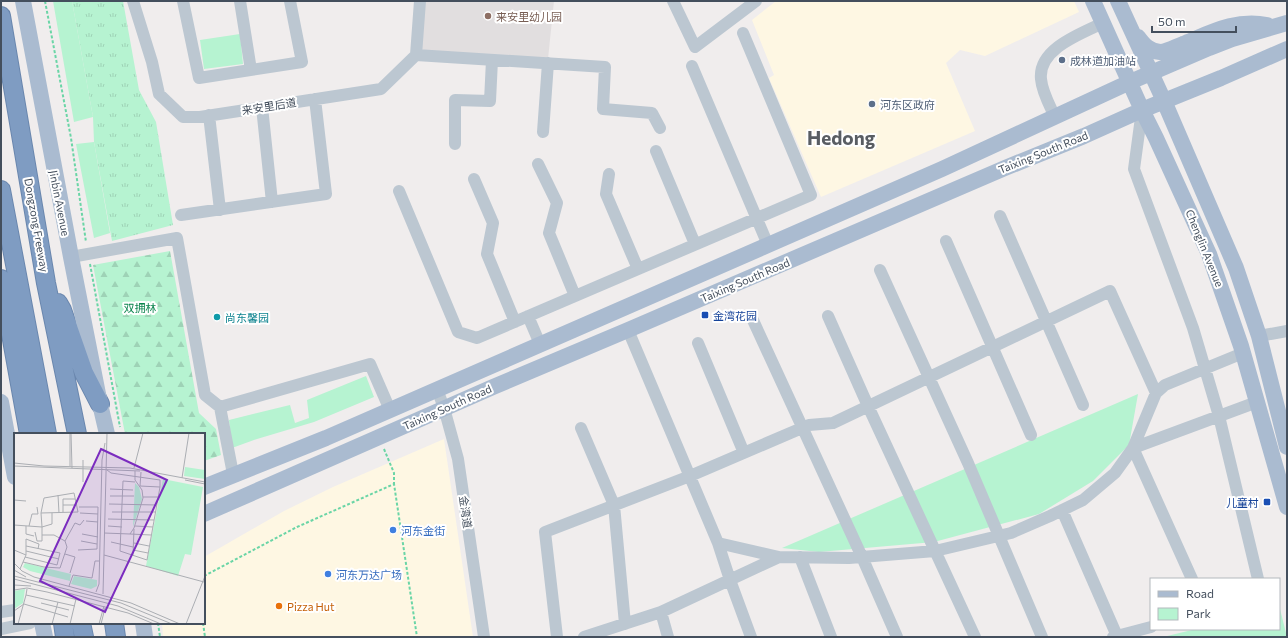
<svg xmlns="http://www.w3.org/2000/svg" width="1288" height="638" font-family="Commissioner,'Noto Sans SC',sans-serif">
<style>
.commercial{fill:#fef7e3}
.education{fill:#e1dedf}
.grass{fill:url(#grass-tufts)}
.forest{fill:url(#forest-firs)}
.green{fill:#b6f3d1}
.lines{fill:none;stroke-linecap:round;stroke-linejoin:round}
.highway-casing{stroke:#6a87ae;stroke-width:20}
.path{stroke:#6ad5a6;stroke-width:2;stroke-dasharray:3 2;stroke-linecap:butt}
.minor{stroke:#bcc7d1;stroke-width:12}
.major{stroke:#aabbd0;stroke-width:16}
.highway{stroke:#7f9cc2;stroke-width:18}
.education-dot{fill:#8d6e63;stroke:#fff;stroke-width:1.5}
.service-dot{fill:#5c6f8a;stroke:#fff;stroke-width:1.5}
.transit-dot{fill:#1a4fb4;stroke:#fff;stroke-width:1.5}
.culture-dot{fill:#0f9aa8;stroke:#fff;stroke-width:1.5}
.shop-dot{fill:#3f7fe0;stroke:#fff;stroke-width:1.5}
.food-dot{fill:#e8710a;stroke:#fff;stroke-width:1.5}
.labels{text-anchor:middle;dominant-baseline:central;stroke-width:4;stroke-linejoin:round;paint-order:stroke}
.education-label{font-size:11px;fill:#785e54;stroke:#fff;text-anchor:start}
.service-label{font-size:11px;fill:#4e5e75;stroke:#fff;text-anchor:start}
.street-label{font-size:11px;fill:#444f5d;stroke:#fff}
.park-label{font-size:11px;fill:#0d854f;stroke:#fff}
.transit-label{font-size:11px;fill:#164399;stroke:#fff;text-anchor:start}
.culture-label{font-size:11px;fill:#0d838f;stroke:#fff;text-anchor:start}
.shop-label{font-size:11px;fill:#366cbe;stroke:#fff;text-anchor:start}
.food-label{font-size:11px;fill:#c56008;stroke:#fff;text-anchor:start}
.town-label{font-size:19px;font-weight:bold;fill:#595d63;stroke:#fff}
.inset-road{fill:none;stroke:#abaeb3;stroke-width:1}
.view{fill:#7b2cbf;fill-opacity:0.15;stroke:#7b2cbf;stroke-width:2}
.inset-edge{fill:none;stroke:#444f5d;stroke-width:2}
</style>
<defs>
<pattern id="grass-tufts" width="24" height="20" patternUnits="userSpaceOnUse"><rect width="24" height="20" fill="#b6f3d1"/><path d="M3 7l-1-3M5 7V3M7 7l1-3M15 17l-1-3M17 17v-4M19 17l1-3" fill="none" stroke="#9ed2b6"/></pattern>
<pattern id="forest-firs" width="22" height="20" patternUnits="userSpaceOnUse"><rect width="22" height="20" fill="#b6f3d1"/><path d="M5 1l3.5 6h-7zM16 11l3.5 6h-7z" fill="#9ed2b6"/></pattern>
</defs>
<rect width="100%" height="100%" fill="#f0eded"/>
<path class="commercial" d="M776,1H1074L1079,12L985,56L960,50L946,63L975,131L821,197L769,78L774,75L752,20Z
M444,439L473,637H163L162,623H204V557L284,511L333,487Z"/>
<path class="education" d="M425,1H554L548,59L420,52Z"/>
<path class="grass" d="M72,1H123L139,90L156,122L173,225L112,241L94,142L93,117Z"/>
<path class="forest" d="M170,251L199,413L216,429L221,455L204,461V434H125L93,265Z"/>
<path class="green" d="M53,1H72L93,117L74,122Z
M240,34L243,64L204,69L200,40Z
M94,142L110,233L94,238L76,144Z
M366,376L374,397L314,422L257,439L232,448L229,420L290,405L295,423L309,418L307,400Z
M1138,394L1129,445L1093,481L1039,514L934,542L819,552L782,548Z
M1279,609H1280L1287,637H1163L1196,629H1279Z"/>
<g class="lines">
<defs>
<path id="highway" d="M1,16L46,283L77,434
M1,190L47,434
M1,279L29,434
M58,303L62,310L84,373L100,404
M63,623L65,637
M81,623L84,637
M114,623L116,637"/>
</defs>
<use href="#highway" class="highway-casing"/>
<path class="path" d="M45,1L71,138L86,242
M90,264L120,427
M384,449L394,473V484
M204,576L297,527L394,484L417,637
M158,623L160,637
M203,623L205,637"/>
<path class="minor" d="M133,1L152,62L159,94L183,117H200L381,89L416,55L420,1
M183,1L199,78L302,62L290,1
M240,1L251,70
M673,1L695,47L756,1
M416,55L605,67L603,109L652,113L660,128
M692,66L768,245
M262,107L272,202
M1142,110L1134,169L1193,328L1219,416L1258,579
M209,115L220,210
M1055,117C1050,106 1042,92 1041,79C1038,49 1080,34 1103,23
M543,132L548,63
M455,144V100L490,101L492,60
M656,151L695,244
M538,164L557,203L549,233L575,296
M609,174L606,194L638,269
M474,179L493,223L487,254L515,322
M399,191L458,332L477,338L811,195L743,33
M181,215L326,194L315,99
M1000,216L1083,405
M946,241L1031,435
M71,257L177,238L205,395L220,407L370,364L390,410
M880,270L968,463L1042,637
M528,316L540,344
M828,316L868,406L975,637
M752,318L862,557L897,637
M628,330L718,543L779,557L849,558L935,551L1011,533L1050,516L1083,500L1115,473L1133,448L1156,393L1165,385L1243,353
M1259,336L1287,331
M698,343L744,453
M437,389L444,408L458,459L484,637
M220,407L233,474
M581,428L614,505L625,624
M1062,510L1117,636
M718,543L730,580L751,637
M800,557L831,637
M1192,579L1133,448L1257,402
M1,612L15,610
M661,612L668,637
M1,629L30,623
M557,637L545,532L690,476L809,425L833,423L1110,291L1156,393
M584,637L661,612L779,557
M1113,637L1151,627"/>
<path class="major" d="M23,1L71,257L100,404L107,434
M1093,1L1142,110L1156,138L1209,254L1241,346L1287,507
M1118,1L1164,101L1236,268L1259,336L1287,447
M1138,37C1144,45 1149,51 1160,52C1167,52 1177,46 1183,44C1212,32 1236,19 1267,25
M1,402L15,477
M204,487L326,438L768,245L942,169L1130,82L1209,48L1232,39L1287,23
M204,514L493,387L628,330L1005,168L1084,136L1142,110L1221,78L1287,49
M42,623L45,637
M143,623L145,637"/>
<use href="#highway" class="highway"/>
</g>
<circle class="education-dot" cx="488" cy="16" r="4"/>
<g class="service-dot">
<circle cx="1062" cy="60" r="4"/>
<circle cx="872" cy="104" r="4"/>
</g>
<g class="transit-dot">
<rect x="701" y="311" width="8" height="8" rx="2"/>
<rect x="1263" y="498" width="8" height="8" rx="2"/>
</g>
<circle class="culture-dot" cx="217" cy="317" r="4"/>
<g class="shop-dot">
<circle cx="393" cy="530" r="4"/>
<circle cx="328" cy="574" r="4"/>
</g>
<circle class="food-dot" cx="279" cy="606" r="4"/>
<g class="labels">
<g class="education-label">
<text x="496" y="16">来安里幼儿园</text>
</g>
<g class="service-label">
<text x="1070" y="60">成林道加油站</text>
<text x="880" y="104">河东区政府</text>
</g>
<g class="street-label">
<text transform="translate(269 106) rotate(-9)">来安里后道</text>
<text transform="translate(1043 152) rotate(-22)">Taixing South Road</text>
<text transform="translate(60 203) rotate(79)">Jinbin Avenue</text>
<text transform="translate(37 225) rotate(80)">Dongzong Freeway</text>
<text transform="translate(1205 248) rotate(68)">Chenglin Avenue</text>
<text transform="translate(745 280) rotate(-23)">Taixing South Road</text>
<text transform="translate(447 407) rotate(-24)">Taixing South Road</text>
<text transform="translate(466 512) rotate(82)">金湾道</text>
</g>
<g class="park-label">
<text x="140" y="307">双拥林</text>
</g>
<g class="transit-label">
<text x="713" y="315">金湾花园</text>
<text x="1259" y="502" text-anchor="end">儿童村</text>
</g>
<g class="culture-label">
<text x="225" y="317">尚东馨园</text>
</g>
<g class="shop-label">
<text x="401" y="530">河东金街</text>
<text x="336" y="574">河东万达广场</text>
</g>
<g class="food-label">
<text x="287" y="606">Pizza Hut</text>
</g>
<g class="town-label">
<text x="841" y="137">Hedong</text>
</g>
</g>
<g transform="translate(14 433)">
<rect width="191" height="191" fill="#f0eded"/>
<path d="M11,130L57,141L56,148L16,138L9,134Z" fill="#b6f3d1"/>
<path d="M60,143L83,147V153L77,156L57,151ZM11,156L9,170L0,176V158Z" fill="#b6f3d1"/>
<path d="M171,34L191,37V46L170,43ZM149,46L189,54L177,122L171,121L164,143L132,133ZM121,50L125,54L128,66L119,94Z" fill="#b6f3d1"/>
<path class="inset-road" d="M56,0V33M57,0L58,35M0,30L30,33L116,35L191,49M0,33L126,38M120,35L129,0M93,37L97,40L146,47V54M168,45L175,0M171,47L191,51M69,49V27M121,49L109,48L106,118L133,127L146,54L126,53L127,39M96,56L119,57M44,62L45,80M96,63H120M129,64H144M0,67L12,68M95,71L143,72M49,72H62M49,79V66H61M98,79H142M66,80L84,81M94,86L140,87M72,88L84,89M0,92L28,94L27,80L64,79L60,60L30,65L27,80M12,93V101L20,103M15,93L18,81H24L23,74M94,93L108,94M121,93L139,94M21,99L23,108H28V102M90,100L116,101L120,95L129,65L128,57L121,47V38M68,101L84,104M116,101L137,102M51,108L61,90L66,92L70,87M67,108L83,111M97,109L119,114M120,110L135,113M0,117L12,122M64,117L83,116L84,74H65M119,117L134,120M12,118L45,126M51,121L61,124L56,140M90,122L190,149M119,122L120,96M11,124L43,132L46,120L12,113M9,129L30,134L46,135L53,114L51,108L40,102H28V94L38,91V80M0,130L8,138L20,144L117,170L166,191M6,136L12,122V106L25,111L24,116M0,137L12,144M0,143L107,170L158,191M0,146L104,173L147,191M0,152L17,153M55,153L59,142L78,145L81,128H85M13,156L12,162L61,173M0,157L13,155L33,159L114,180L140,191M82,159L85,151L88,27L91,10M89,161L93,0M27,170L55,177M0,178L10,171L54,184M4,191L12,162M38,191L44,169M56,191L62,166M85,191L90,173M87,191L91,175M172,191L191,143"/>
<path class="view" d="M87,16L153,47L91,179L26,148Z"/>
<rect width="191" height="191" class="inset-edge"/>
</g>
<rect width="1288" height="638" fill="none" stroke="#444f5d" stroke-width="4"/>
<rect x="1150" y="578" width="130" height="52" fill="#ffffff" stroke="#b4b9be"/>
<rect x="1158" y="591" width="20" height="6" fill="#aabbd0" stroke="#b4b9be"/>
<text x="1186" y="598" font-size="12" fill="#444f5d">Road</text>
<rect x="1158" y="608" width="20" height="12" fill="#b6f3d1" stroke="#b4b9be"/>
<text x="1186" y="618" font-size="12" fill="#444f5d">Park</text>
<path d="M1152 26v6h84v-6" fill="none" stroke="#444f5d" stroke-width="2"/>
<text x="1158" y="26" font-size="12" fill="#444f5d" stroke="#ffffff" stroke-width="3" paint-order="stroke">50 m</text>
</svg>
